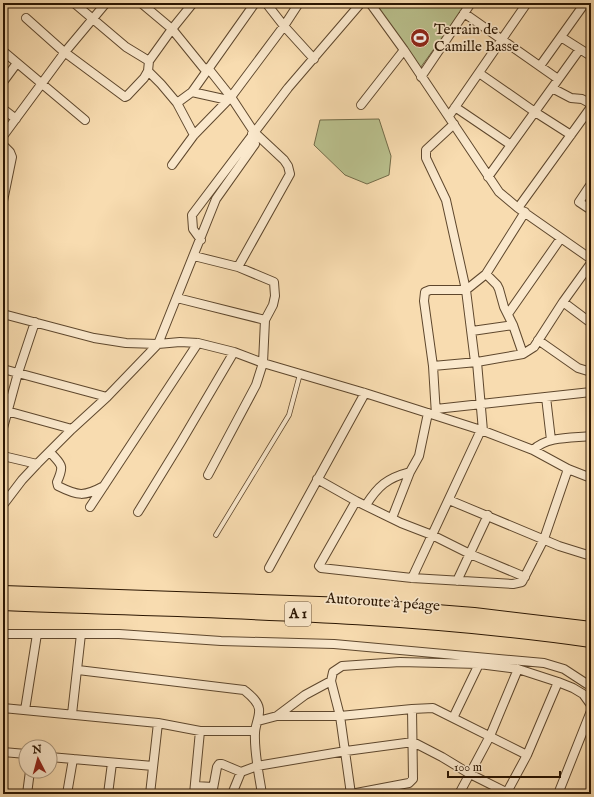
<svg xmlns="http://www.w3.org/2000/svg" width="594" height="797" font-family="'IM FELL English',serif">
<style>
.green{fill:#bac18e;stroke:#726b48}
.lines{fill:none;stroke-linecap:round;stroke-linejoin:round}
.service-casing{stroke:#5e472d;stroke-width:5.5}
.minor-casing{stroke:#5e472d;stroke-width:10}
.motorway-casing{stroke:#2a1501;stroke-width:16}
.service{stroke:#fae8cc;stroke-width:4}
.minor{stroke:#fae8cc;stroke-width:8}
.motorway{stroke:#f8dcb0;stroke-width:14}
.labels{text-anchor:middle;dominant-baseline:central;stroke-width:3.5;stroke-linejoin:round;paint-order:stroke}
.shield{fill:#fae8cc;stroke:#68543e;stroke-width:1}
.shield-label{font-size:14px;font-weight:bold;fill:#2a1501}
.poi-label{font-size:15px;fill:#2a1501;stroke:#fae8cc;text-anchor:start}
.street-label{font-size:15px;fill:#2a1501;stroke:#fae8cc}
</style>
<rect width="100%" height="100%" fill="#f8dcb0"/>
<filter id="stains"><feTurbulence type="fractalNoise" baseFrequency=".005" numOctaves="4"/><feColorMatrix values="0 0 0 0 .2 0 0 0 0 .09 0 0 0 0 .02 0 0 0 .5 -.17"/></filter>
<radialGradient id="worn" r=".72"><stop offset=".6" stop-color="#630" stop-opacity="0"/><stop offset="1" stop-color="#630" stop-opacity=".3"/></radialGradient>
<path class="green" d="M379,3H467L418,71L377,5Z
M379,119L391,156L389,175L367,184L345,175L314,145L320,120Z"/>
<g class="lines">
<defs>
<path id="service" d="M216,535L289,415L300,374"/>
<path id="minor" d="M74,3L126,47L149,61
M141,3L172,29L206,71
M266,3L284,26L314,59
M370,3L404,50L499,192L518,208L591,259
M464,13L558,79
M26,18L63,51L125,97L127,96L144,78L148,71L149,61L172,29L193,3
M561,37L591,56
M3,51L85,120
M540,66L585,3
M208,68L231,97L254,132L284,160L288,166L290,174L238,267
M148,71L161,84L177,103L194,135
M479,73L535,112L571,135
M421,77L471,3
M3,82L17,63
M552,88L571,98L582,99L591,104
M192,92L228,100
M177,103L192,92L255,3
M361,105L404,50
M455,107L511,145
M3,109L16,119
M449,116L527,3
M454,124L426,150V158L446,200L466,290L475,362
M3,136L65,52L106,3
M3,145L10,152L12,157L3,201
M172,165L194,135L231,97L284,26L299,3
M488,177L580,49
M591,184L579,202L591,210
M518,208L591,107
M201,240L193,229L192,215L288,88L361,3
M194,256L238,267L274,282L275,296L273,305L265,320L263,363L256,385L208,475
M486,274L525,212
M177,298L265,320
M563,302L591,323
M3,314L94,338L126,343L158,344L180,342L198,343L234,352L263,363L365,393L481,430L533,450L568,469L591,478
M508,314L561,238
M472,331L513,325
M538,340L578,368L591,372
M477,362L483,431
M433,366L477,362L523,354L534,347L563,302L591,263
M3,369L107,397
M546,397L551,440
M436,409L591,392
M3,410L72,429
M436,415L433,366L424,301L425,292L430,290H466L486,274L497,285L499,289L504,307L513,325L523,354
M3,428L18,373L35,322
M533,450C547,436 572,438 591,436
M50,452C61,465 65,464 57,482L58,486C78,496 84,497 104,486
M3,456L37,464
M317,479L356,501L401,523L432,535L470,554L525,577
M449,500L559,546L591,556
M356,501L319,566L321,568L412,578L513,584L522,582L544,539L568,469
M3,505L22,480L37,464L72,429L107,397L158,344L216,199L255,144L252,134
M366,505C378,486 387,478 410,472L419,456L428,413
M90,507L198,343
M138,512L181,442L234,352
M392,518L410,472
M269,568L365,393
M412,578L481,430
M457,581L488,515
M3,634H119L221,641L334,644L544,663L564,669L587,684
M78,670L244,690C250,695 258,701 259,709C260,717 255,725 255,733C254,753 259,774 262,794
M3,708L158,723L200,731H255
M25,710L37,634
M72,714L81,634
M277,716H340L412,709L433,708L527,755
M453,718L479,664
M258,721L277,716L305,695L331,681
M3,752L26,754
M50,757L153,766
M195,786L213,787
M27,794L30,771
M67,794L73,759
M108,794L112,763
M150,794L158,723
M194,794L200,731
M212,794L217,767L219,764H222L241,772L257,766L346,751L413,742L442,757L470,774L510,794
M232,794L241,772
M351,794L340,716L331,681L333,672L342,666L400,662L479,664L518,669L558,682L573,688L583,694L591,705
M351,794L409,783L413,779L412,709
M459,794L490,736L518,669
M506,794L527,755L558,682
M558,794L591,711"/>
<path id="motorway" d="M3,593L348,605L474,615L591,629
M3,603C199,611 396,612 591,640"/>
</defs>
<use href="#service" class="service-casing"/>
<use href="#minor" class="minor-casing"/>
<use href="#motorway" class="motorway-casing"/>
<use href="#service" class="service"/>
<use href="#minor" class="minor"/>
<use href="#motorway" class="motorway"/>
</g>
<defs>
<symbol id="stadium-disc" viewBox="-11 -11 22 22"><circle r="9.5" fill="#8f2418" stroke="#fae8cc"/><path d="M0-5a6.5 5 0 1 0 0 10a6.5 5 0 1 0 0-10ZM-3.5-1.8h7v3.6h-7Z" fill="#fff"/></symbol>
</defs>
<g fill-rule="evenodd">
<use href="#stadium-disc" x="409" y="27" width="22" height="22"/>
</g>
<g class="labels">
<rect class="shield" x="285" y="602" width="26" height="24" rx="3"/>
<g class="shield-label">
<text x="298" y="614">A 1</text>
</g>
<g class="poi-label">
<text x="434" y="29">Terrain de<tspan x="434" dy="17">Camille Basse</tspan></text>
</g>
<g class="street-label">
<text transform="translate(383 602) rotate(4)">Autoroute à péage</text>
</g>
</g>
<rect width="594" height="797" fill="none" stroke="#f8dcb0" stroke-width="16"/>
<rect x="4" y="4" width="586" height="789" fill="none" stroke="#2a1501" stroke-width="2"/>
<rect x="8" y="8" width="578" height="781" fill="none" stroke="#2a1501"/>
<g transform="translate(38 759) rotate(354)"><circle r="19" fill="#fae8cc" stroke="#a7947b"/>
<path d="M0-3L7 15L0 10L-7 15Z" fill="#8f2418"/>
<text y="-6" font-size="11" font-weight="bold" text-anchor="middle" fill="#2a1501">N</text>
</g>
<path d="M448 771v6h112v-6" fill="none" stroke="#2a1501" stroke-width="2"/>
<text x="454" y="771" font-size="12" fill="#2a1501" stroke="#fae8cc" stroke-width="3" paint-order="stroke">100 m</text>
<rect width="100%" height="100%" filter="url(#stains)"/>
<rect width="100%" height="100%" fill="url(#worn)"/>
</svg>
